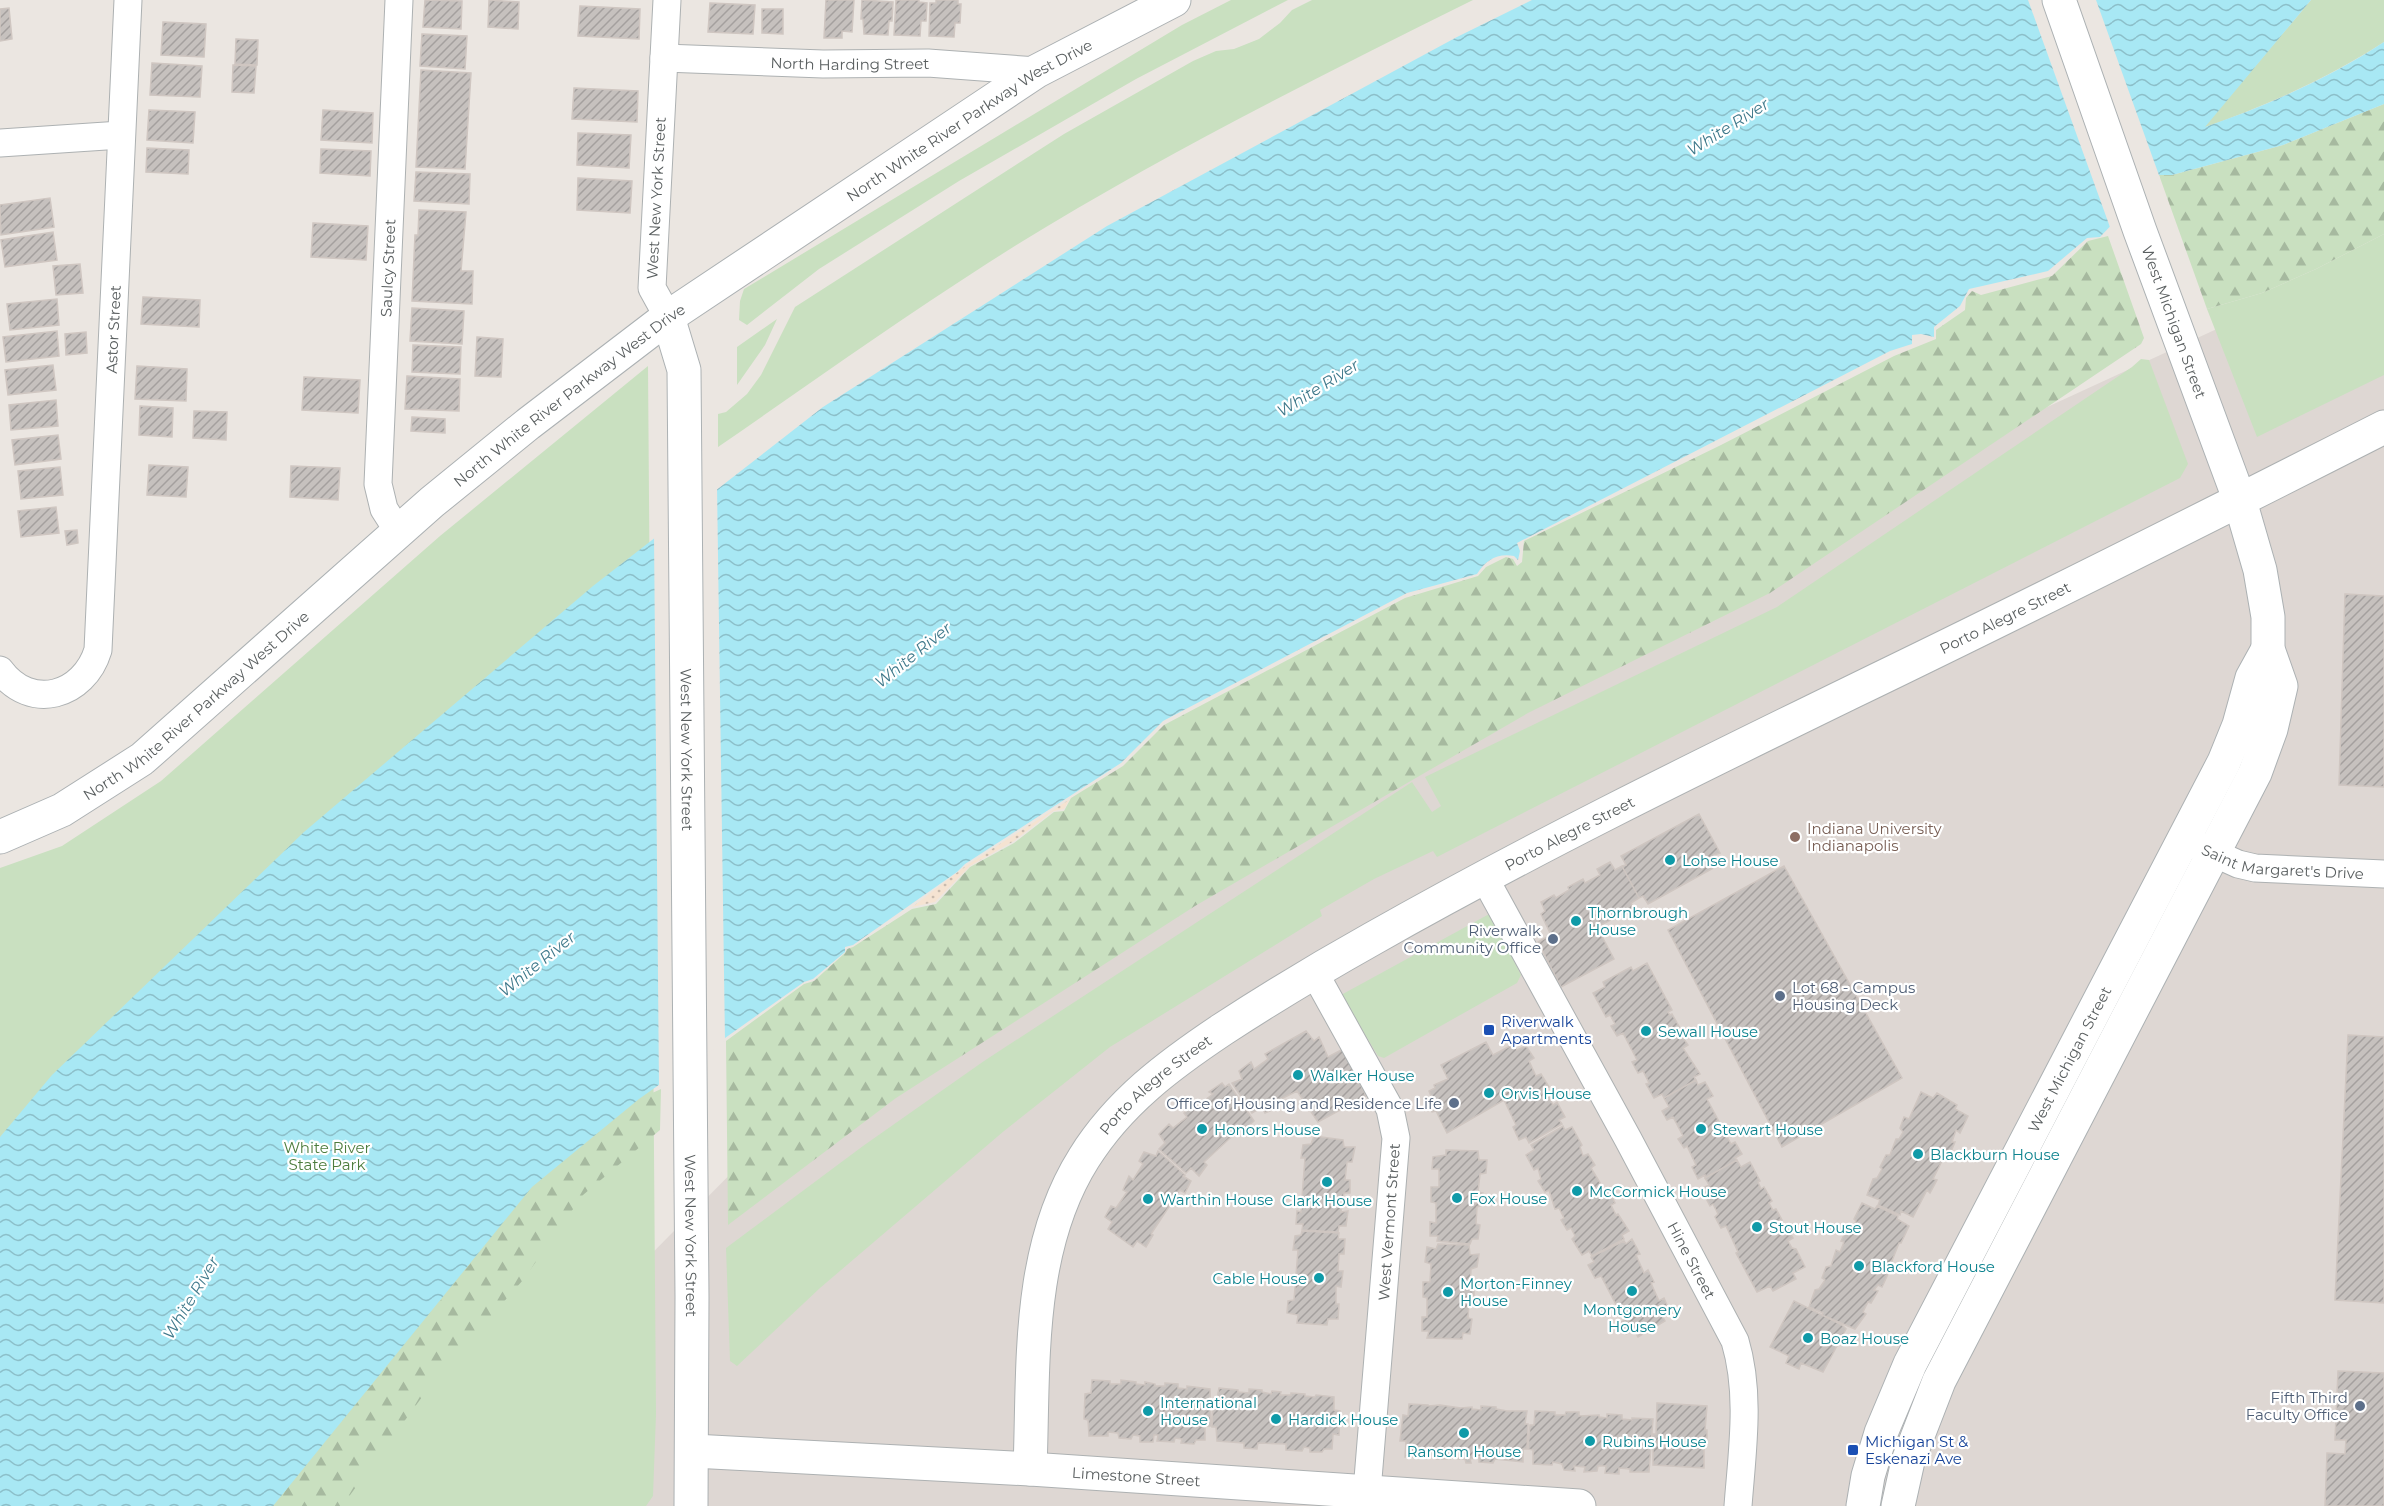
<svg xmlns="http://www.w3.org/2000/svg" width="2384" height="1506" font-family="Montserrat,sans-serif">
<style>
.education{fill:#ded7d3}
.green{fill:#c9e0c0}
.forest{fill:url(#forest-firs)}
.sand{fill:url(#sand-dots)}
.water{fill:url(#water-waves)}
.pier{fill:#ebe6e1}
.building{fill:url(#building-hatch);stroke:#cfc6c1;stroke-width:1.5}
.lines{fill:none;stroke-linecap:round;stroke-linejoin:round}
.minor-casing{stroke:#adb1b2;stroke-width:29}
.tertiary-casing{stroke:#adb1b2;stroke-width:35}
.secondary-casing{stroke:#acb1b3;stroke-width:35}
.minor{stroke:#fff;stroke-width:27}
.tertiary{stroke:#fff;stroke-width:33}
.secondary{stroke:#fff;stroke-width:33}
.education-dot{fill:#8d6e63;stroke:#fff;stroke-width:2}
.culture-dot{fill:#0f9aa8;stroke:#fff;stroke-width:2}
.service-dot{fill:#5c6f8a;stroke:#fff;stroke-width:2}
.transit-dot{fill:#1a4fb4;stroke:#fff;stroke-width:2}
.labels{text-anchor:middle;dominant-baseline:central;stroke-width:4.5;stroke-linejoin:round;paint-order:stroke}
.street-label{font-size:15px;fill:#5a5f60;stroke:#fff}
.education-label{font-size:15px;fill:#785e54;stroke:#fff;text-anchor:start}
.culture-label{font-size:15px;fill:#0d838f;stroke:#fff;text-anchor:start}
.service-label{font-size:15px;fill:#4e5e75;stroke:#fff;text-anchor:end}
.transit-label{font-size:15px;fill:#164399;stroke:#fff;text-anchor:start}
.park-label{font-size:15px;fill:#4c7c3d;stroke:#fff}
.water-label{font-size:16px;font-style:italic;fill:#3f798b;stroke:#fff}
</style>
<defs>
<pattern id="forest-firs" width="22" height="20" patternUnits="userSpaceOnUse" patternTransform="scale(1.5)"><rect width="22" height="20" fill="#c9e0c0"/><path d="M5 1l3.5 6h-7zM16 11l3.5 6h-7z" fill="#a6b99f"/></pattern>
<pattern id="sand-dots" width="8" height="8" patternUnits="userSpaceOnUse" patternTransform="scale(1.5)"><rect width="8" height="8" fill="#f5e3d2"/><path d="M2 2h.1M6 6h.1" fill="none" stroke="#c9bbae" stroke-width="1.8" stroke-linecap="round"/></pattern>
<pattern id="water-waves" width="16" height="10" patternUnits="userSpaceOnUse" patternTransform="scale(1.5)"><rect width="16" height="10" fill="#a8e8f4"/><path d="M0 5q4-4 8 0t8 0" fill="none" stroke="#8cbfc9"/></pattern>
<pattern id="building-hatch" width="6" height="6" patternUnits="userSpaceOnUse" patternTransform="scale(1.5)"><rect width="6" height="6" fill="#c6c1be"/><path d="M-1 1l2-2M0 6l6-6M5 7l2-2" fill="none" stroke="#a4a09e"/></pattern>
</defs>
<rect width="100%" height="100%" fill="#ebe6e1"/>
<path class="education" d="M2384,252V1506H402L864,1039L1549,636Z"/>
<path class="green" d="M1231,0H1288L1136,79L959,181L819,269L747,325L739,320L740,301L744,289L1182,25Z
M1312,0H1473C1308,82 1143,164 988,263C896,322 808,385 718,447V414L726,412L747,394L761,375L795,307L1064,134L1193,61L1216,51L1234,49L1259,39L1280,23L1292,10Z
M2311,0H2384V42C2328,78 2266,106 2203,128Z
M2384,234V375L2257,437L2207,309L2262,293L2316,269Z
M777,319L765,345L737,385V347Z
M2141,359L2149,360L2188,464L2180,478L1437,857L1433,851L1374,879L1320,910L1322,916L1110,1047L1004,1131L820,1288L737,1366L730,1361L726,1248L863,1146L984,1061L1412,782L1432,812L1441,806L1425,777L1777,607L2132,367Z
M648,366L656,1414L653,1496L646,1506H0V868L62,846L161,781L440,536Z
M1491,913L1521,975L1517,983L1384,1058L1378,1056L1341,995Z"/>
<path class="forest" d="M2384,104V234L2316,269L2262,293L2207,309L2159,175H2172L2283,145Z
M2108,236L2144,338L2141,344L1770,593L1528,713L1195,906L896,1098L728,1225L726,1041L804,984L814,981L845,953L847,949L853,947L912,909L936,904L970,867L1014,843L1054,812L1064,811L1071,798L1123,766L1164,725L1405,598L1478,576L1486,567L1506,557L1513,559L1517,566L1522,562L1524,541L1721,445L1894,356L1936,339V330L1965,310L1966,298L1972,291L1981,295L2052,276L2088,241Z
M661,1089L660,1130L583,1195L523,1280L436,1378L342,1506H273L532,1188L639,1099Z"/>
<path class="sand" d="M1070,799L1064,809L1053,811L1014,841L970,866L935,902L912,907L967,865Z"/>
<path class="water" d="M1532,0H2311L2205,127C2267,106 2329,78 2384,42V104L2283,145L2172,175H2159L2100,237L2087,238L2048,271L1969,289L1960,306L1934,327V337L1921,334L1912,335V344L1890,351L1517,543L1520,551L1518,560L1514,556C1497,553 1486,560 1477,574L1407,593L1163,721L1121,763L965,864L957,872L853,945L845,947V952L813,979L804,982L639,1099L532,1187L273,1506H0V1137L52,1075L304,832L593,586L823,407L1107,226L1457,37Z"/>
<path class="pier" d="M2028,0H2096L2160,178L2111,230Z
M717,485L725,1041L659,1088L654,535Z"/>
<path class="building" d="M425,0L462,1L461,29L423,27Z
M489,0L519,2L518,29L488,27Z
M826,0H854L852,32L842,31V38H824Z
M862,0L893,2L892,21H889L888,35L864,34L863,19H861Z
M896,0H919V2L927,3L926,21H921L920,36L894,35Z
M936,0H958V4H961L960,23H955L954,37L929,36L930,3H936Z
M710,3L755,5L753,34L708,32Z
M580,6L640,9L639,39L578,36Z
M9,8L12,39L0,41V9Z
M762,9H783V34L762,33Z
M163,22L206,24L204,57L161,55Z
M422,34L467,36L465,69L420,66Z
M236,39L258,40L257,65L235,64Z
M152,63L202,66L200,97L150,95Z
M233,65L256,66L254,93L232,92Z
M421,70L471,73L465,169L416,167Z
M574,88L638,91L637,122L572,119Z
M149,110L195,112L193,143L147,140Z
M323,110L373,113L372,143L321,140Z
M578,133L631,135L629,168L577,165Z
M147,148L189,150L188,174L146,172Z
M321,149L371,151L370,176L320,173Z
M416,172L470,174L469,204L414,201Z
M578,178L632,181L630,213L577,210Z
M50,198L54,227L1,235L0,205Z
M419,210L466,212L461,271H473L472,304L412,301L415,235H418Z
M313,223L368,226L366,260L311,257Z
M53,232L57,260L5,267L1,240Z
M80,264L83,293L56,295L53,266Z
M143,297L200,300L199,327L141,324Z
M57,299L59,325L10,330L7,304Z
M412,308L464,311L462,344L410,341Z
M57,331L59,356L6,362L3,337Z
M86,332L87,353L66,355L65,334Z
M477,337L503,339L501,377L475,376Z
M413,345L461,347L460,374L412,372Z
M53,365L56,390L8,395L5,370Z
M137,366L187,369L186,401L135,399Z
M407,376L460,379L459,411L405,409Z
M304,377L360,380L358,413L302,410Z
M56,400L58,426L11,430L9,405Z
M140,406L173,408L172,437L139,435Z
M194,411L227,412L226,440L193,438Z
M412,417L445,419V433L411,431Z
M58,435L61,459L15,465L12,440Z
M149,465L188,467L186,497L147,495Z
M291,466L340,468L338,500L290,497Z
M60,467L63,495L21,499L18,471Z
M56,507L59,533L21,537L18,511Z
M77,530L78,543L67,545L65,531Z
M2345,594L2384,596V787L2339,785Z
M1699,814L1720,853L1714,855L1719,865L1648,904L1643,896L1639,898L1622,866L1626,865L1621,856Z
M1610,862L1615,870L1622,866L1639,898L1631,903L1634,910L1625,915L1624,913L1597,927L1614,959L1561,987L1538,942L1551,935L1541,914L1545,911L1541,902L1554,895L1556,898L1569,890L1568,887L1583,879L1585,883L1600,875L1597,869Z
M1784,866L1902,1078L1782,1147L1668,930Z
M1647,963L1672,1010L1668,1012L1670,1015L1672,1014L1680,1028L1677,1029L1688,1045L1683,1048L1700,1074L1694,1077L1696,1080L1664,1098L1662,1094L1654,1098L1646,1084L1649,1083L1643,1071L1638,1073L1632,1062L1637,1060L1623,1033L1617,1036L1611,1026L1615,1024L1610,1015L1606,1017L1593,993L1605,987L1603,982L1631,967L1633,971Z
M1306,1031L1314,1041L1319,1037L1328,1057L1343,1049L1366,1096L1318,1122L1297,1091L1273,1103L1276,1108L1265,1113L1262,1107L1252,1113L1232,1083L1242,1079L1239,1071L1251,1062L1254,1069L1268,1059L1265,1054Z
M2348,1035L2384,1037V1303L2335,1300Z
M1486,1042L1493,1055L1514,1044L1517,1050L1526,1046L1534,1058L1529,1061L1536,1076L1541,1074L1549,1087L1546,1090L1553,1105L1557,1102L1565,1117L1559,1120L1562,1124L1529,1143L1526,1137L1519,1140L1513,1127L1516,1125L1504,1100L1447,1133L1436,1111L1432,1112L1426,1101L1431,1096L1429,1091L1435,1088L1434,1085L1448,1079L1441,1065Z
M1696,1080L1698,1085L1705,1082L1713,1096L1707,1099L1731,1144L1735,1142L1742,1154L1735,1158L1737,1160L1705,1178V1175L1698,1179L1692,1167L1696,1165L1687,1146L1684,1148L1678,1139L1683,1136L1673,1117L1667,1120L1662,1111L1669,1107L1664,1098Z
M1222,1083L1225,1087L1229,1084L1254,1121L1243,1131L1241,1128L1204,1162L1207,1165L1199,1176L1191,1168L1186,1173L1159,1149L1165,1143L1159,1134L1169,1124L1173,1128L1187,1117L1184,1113L1195,1103L1197,1106L1213,1094L1209,1092Z
M1921,1092L1933,1098L1937,1093L1957,1105L1955,1109L1968,1116L1960,1133L1956,1130L1952,1142H1955L1950,1154L1946,1153L1933,1179L1937,1180L1930,1193L1927,1190L1913,1217L1901,1211L1900,1215L1878,1205L1880,1200L1867,1195L1873,1179L1877,1178L1882,1169L1880,1167L1886,1155H1890L1896,1139H1899L1903,1132L1900,1128L1904,1117L1909,1119Z
M1563,1126L1565,1130L1572,1127L1582,1145L1580,1147L1583,1156L1588,1154L1595,1165L1591,1168L1605,1191L1608,1189L1615,1203L1611,1205L1616,1215L1618,1214L1629,1231L1622,1235L1624,1239L1592,1256L1589,1251L1582,1255L1572,1239L1575,1236L1571,1228L1567,1230L1561,1220L1564,1218L1559,1208L1555,1209L1549,1190L1545,1192L1538,1181L1541,1179L1538,1168L1534,1170L1526,1155L1534,1150L1531,1145Z
M1314,1136L1343,1140L1344,1147H1355L1352,1162H1347L1345,1180H1350V1193H1344L1341,1212L1348,1211L1346,1226H1339L1338,1232L1302,1230L1303,1224H1296L1297,1211L1301,1212L1303,1184L1305,1158H1301L1303,1145L1311,1144Z
M1446,1150L1478,1151L1479,1160H1487L1486,1173L1480,1174L1478,1192L1483,1193L1482,1205L1477,1207L1476,1224L1480,1225L1478,1239H1472L1470,1244L1437,1241L1438,1236H1430V1222L1436,1223V1203L1431,1202V1187H1439V1169H1432L1433,1157L1446,1155Z
M1158,1151L1185,1175L1183,1176L1191,1181L1185,1193L1180,1190L1151,1234L1153,1235L1146,1247L1137,1241L1133,1247L1108,1229L1112,1222L1105,1217L1111,1206L1116,1208L1127,1192L1123,1190L1129,1176L1133,1180L1143,1164L1139,1161L1144,1152L1156,1156Z
M1737,1160L1741,1167L1750,1162L1760,1181L1758,1182L1761,1189L1764,1187L1772,1201L1769,1203L1773,1210L1776,1209L1782,1220L1780,1221L1782,1226L1785,1225L1793,1238L1788,1241L1792,1248L1796,1249L1805,1267L1793,1273L1796,1279L1773,1291L1770,1286L1757,1292L1736,1253L1738,1252L1726,1226L1721,1228L1715,1217L1718,1214L1713,1204L1710,1206L1701,1189L1709,1185L1705,1178Z
M1862,1203L1875,1209L1877,1206L1898,1216L1897,1219L1909,1226L1901,1243H1899L1890,1266H1886L1884,1271L1888,1274L1882,1287L1878,1285L1874,1290L1878,1291L1871,1303L1868,1302L1863,1312L1866,1314L1855,1329L1822,1315L1823,1313L1809,1307L1815,1290L1819,1289L1825,1280L1822,1278L1826,1267L1831,1266L1836,1250L1840,1252L1844,1242L1841,1241L1847,1229L1851,1230L1856,1221L1854,1219Z
M1302,1231L1339,1233L1338,1239H1345L1344,1254H1339L1338,1271H1343L1341,1287L1336,1286V1304H1339L1338,1319H1328L1327,1325L1297,1323L1298,1315L1287,1313L1288,1301L1294,1300L1298,1250H1293L1295,1236L1301,1235Z
M1632,1239L1640,1254L1636,1255L1644,1273L1648,1270L1654,1282L1651,1283L1659,1301L1664,1298L1670,1312L1662,1315L1665,1321L1638,1337L1634,1330L1626,1334L1619,1324L1624,1320L1601,1276L1595,1278L1588,1265L1594,1262L1591,1257L1624,1241L1626,1244Z
M1438,1244L1469,1245L1470,1255L1479,1254L1477,1267L1471,1269L1470,1287H1474V1300L1469,1301L1468,1318L1472,1319L1470,1334L1463,1333L1462,1339L1427,1338L1429,1331H1422V1317H1427V1298L1423,1297V1282H1430L1431,1264L1425,1262L1427,1247L1436,1249Z
M1794,1301L1842,1325L1846,1329L1823,1372L1801,1363L1799,1369L1786,1363L1789,1356L1770,1347Z
M2338,1371L2384,1373V1506H2325L2327,1453L2345,1454L2346,1440H2335Z
M1092,1380L1110,1381V1384H1121V1380L1136,1382V1384L1145,1385V1382L1155,1384V1386H1165V1383L1178,1384V1388L1187,1389V1386L1210,1389L1211,1426H1205V1440H1196L1194,1444L1181,1443L1182,1439L1175,1438L1174,1442L1157,1441L1158,1435H1154L1153,1442H1140V1436L1133,1435L1131,1439L1119,1438L1118,1433L1108,1432V1436H1089L1088,1420L1084,1419L1085,1394L1091,1393Z
M1219,1388L1238,1390V1392L1249,1393V1389L1262,1390V1392L1271,1394L1272,1391L1281,1392L1280,1395H1291V1393L1305,1394V1396L1315,1397L1316,1395L1334,1397V1410L1340,1411L1339,1435L1333,1434L1332,1449H1324L1322,1452H1310V1448L1304,1447L1302,1451L1286,1450V1444L1258,1443L1257,1449L1244,1448V1443L1217,1441L1216,1427H1212L1213,1402L1216,1403Z
M1657,1403L1707,1406L1705,1430H1707V1446L1704,1445V1468L1653,1465V1434H1656Z
M1409,1404L1428,1405V1406L1440,1405L1461,1408L1472,1407V1409L1481,1410V1406L1496,1407V1409L1507,1411H1527L1525,1424H1528L1527,1449H1523V1462L1495,1459L1493,1463L1479,1462V1457L1470,1459L1471,1463H1466L1465,1459H1458V1456L1449,1455L1450,1459H1435V1456L1405,1457L1406,1441H1400L1403,1415L1408,1416Z
M1535,1411L1555,1412V1415H1565L1566,1412H1579V1416L1599,1415V1417L1607,1418V1414L1622,1415V1419L1632,1420V1418L1653,1419L1649,1472H1630V1469L1619,1468V1474L1605,1473L1606,1466H1598L1597,1471L1584,1472L1585,1467L1574,1466L1575,1471L1564,1470L1562,1464L1553,1462L1552,1465L1533,1464V1450L1528,1449L1530,1425H1534Z"/>
<g class="lines">
<defs>
<g id="minor">
<path d="M667,0L652,288L668,317"/>
<path id="s1" d="M664,58L823,64L928,63L1037,71"/>
<path d="M0,143L121,135"/>
<path id="s2" d="M398,531L384,509L378,484L399,0"/>
<path id="s3" d="M0,670C31,712 84,696 98,650L128,0"/>
<path id="s4" d="M2196,845L2238,864L2255,868L2384,874"/>
<path id="s5" d="M1484,877L1628,1139L1735,1341C1751,1394 1742,1452 1738,1506"/>
<path d="M1314,972L1390,1109L1396,1138L1367,1491"/>
</g>
<g id="tertiary">
<path id="s6" d="M693,1451L1030,1469L1579,1506"/>
<path id="s7" d="M1030,1469C1034,1365 1026,1250 1084,1158C1119,1102 1169,1065 1223,1029C1272,997 1322,967 1372,939C1529,850 1690,771 1852,692C2030,606 2207,517 2384,427"/>
</g>
<g id="secondary">
<path id="s8" d="M668,317L684,370L692,1297L691,1506"/>
<path id="s9" d="M0,837L62,810L142,759L432,502L528,424L668,317L1037,71L1174,0"/>
<path id="s10" d="M1863,1506L1868,1476L1881,1433L1910,1364L2224,762L2239,725L2252,678L2268,649"/>
<path d="M1898,1506L1908,1461L1939,1381L2255,773L2271,729L2281,686L2268,649V617L2260,570L2240,501L2140,231L2059,0"/>
</g>
</defs>
<use href="#minor" class="minor-casing"/>
<use href="#tertiary" class="tertiary-casing"/>
<use href="#secondary" class="secondary-casing"/>
<use href="#minor" class="minor"/>
<use href="#tertiary" class="tertiary"/>
<use href="#secondary" class="secondary"/>
</g>
<circle class="education-dot" cx="1795" cy="837" r="6"/>
<g class="culture-dot">
<circle cx="1670" cy="860" r="6"/>
<circle cx="1576" cy="921" r="6"/>
<circle cx="1646" cy="1031" r="6"/>
<circle cx="1298" cy="1075" r="6"/>
<circle cx="1489" cy="1093" r="6"/>
<circle cx="1202" cy="1129" r="6"/>
<circle cx="1701" cy="1129" r="6"/>
<circle cx="1918" cy="1154" r="6"/>
<circle cx="1327" cy="1182" r="6"/>
<circle cx="1577" cy="1191" r="6"/>
<circle cx="1457" cy="1198" r="6"/>
<circle cx="1148" cy="1199" r="6"/>
<circle cx="1757" cy="1227" r="6"/>
<circle cx="1859" cy="1266" r="6"/>
<circle cx="1319" cy="1278" r="6"/>
<circle cx="1632" cy="1291" r="6"/>
<circle cx="1448" cy="1292" r="6"/>
<circle cx="1808" cy="1338" r="6"/>
<circle cx="1148" cy="1411" r="6"/>
<circle cx="1276" cy="1419" r="6"/>
<circle cx="1464" cy="1433" r="6"/>
<circle cx="1590" cy="1441" r="6"/>
</g>
<g class="service-dot">
<circle cx="1553" cy="939" r="6"/>
<circle cx="1780" cy="996" r="6"/>
<circle cx="1454" cy="1103" r="6"/>
<circle cx="2360" cy="1406" r="6"/>
</g>
<g class="transit-dot">
<rect x="1483" y="1024" width="12" height="12" rx="3"/>
<rect x="1847" y="1444" width="12" height="12" rx="3"/>
</g>
<g class="labels">
<g class="street-label">
<text stroke="none"><textPath href="#s1" startOffset="186">North Harding Street</textPath></text>
<text stroke="none"><textPath href="#s9" startOffset="1210">North White River Parkway West Drive</textPath></text>
<text transform="translate(656 198) rotate(-87)">West New York Street</text>
<text stroke="none"><textPath href="#s2" startOffset="268">Saulcy Street</textPath></text>
<text transform="translate(2174 322) rotate(70)">West Michigan Street</text>
<text stroke="none"><textPath href="#s3" startOffset="448">Astor Street</textPath></text>
<text stroke="none"><textPath href="#s9" startOffset="724">North White River Parkway West Drive</textPath></text>
<text stroke="none"><textPath href="#s7" startOffset="1395">Porto Alegre Street</textPath></text>
<text stroke="none"><textPath href="#s9" startOffset="238">North White River Parkway West Drive</textPath></text>
<text stroke="none"><textPath href="#s8" startOffset="435">West New York Street</textPath></text>
<text stroke="none"><textPath href="#s7" startOffset="909">Porto Alegre Street</textPath></text>
<text stroke="none"><textPath href="#s4" startOffset="90">Saint Margaret's Drive</textPath></text>
<text stroke="none"><textPath href="#s10" startOffset="494">West Michigan Street</textPath></text>
<text stroke="none"><textPath href="#s7" startOffset="423">Porto Alegre Street</textPath></text>
<text transform="translate(1389 1222) rotate(-86)">West Vermont Street</text>
<text stroke="none"><textPath href="#s8" startOffset="921">West New York Street</textPath></text>
<text stroke="none"><textPath href="#s5" startOffset="436">Hine Street</textPath></text>
<text stroke="none"><textPath href="#s6" startOffset="444">Limestone Street</textPath></text>
</g>
<g class="education-label">
<text x="1807" y="828">Indiana University<tspan x="1807" dy="17">Indianapolis</tspan></text>
</g>
<g class="culture-label">
<text x="1682" y="860">Lohse House</text>
<text x="1588" y="912">Thornbrough<tspan x="1588" dy="17">House</tspan></text>
<text x="1658" y="1031">Sewall House</text>
<text x="1310" y="1075">Walker House</text>
<text x="1501" y="1093">Orvis House</text>
<text x="1214" y="1129">Honors House</text>
<text x="1713" y="1129">Stewart House</text>
<text x="1930" y="1154">Blackburn House</text>
<text x="1589" y="1191">McCormick House</text>
<text x="1469" y="1198">Fox House</text>
<text x="1160" y="1199">Warthin House</text>
<text x="1327" y="1200" text-anchor="middle">Clark House</text>
<text x="1769" y="1227">Stout House</text>
<text x="1871" y="1266">Blackford House</text>
<text x="1307" y="1278" text-anchor="end">Cable House</text>
<text x="1460" y="1283">Morton-Finney<tspan x="1460" dy="17">House</tspan></text>
<text x="1632" y="1309" text-anchor="middle">Montgomery<tspan x="1632" dy="17">House</tspan></text>
<text x="1820" y="1338">Boaz House</text>
<text x="1160" y="1402">International<tspan x="1160" dy="17">House</tspan></text>
<text x="1288" y="1419">Hardick House</text>
<text x="1602" y="1441">Rubins House</text>
<text x="1464" y="1451" text-anchor="middle">Ransom House</text>
</g>
<g class="service-label">
<text x="1541" y="930">Riverwalk<tspan x="1541" dy="17">Community Office</tspan></text>
<text x="1792" y="987" text-anchor="start">Lot 68 - Campus<tspan x="1792" dy="17">Housing Deck</tspan></text>
<text x="1442" y="1103">Office of Housing and Residence Life</text>
<text x="2348" y="1397">Fifth Third<tspan x="2348" dy="17">Faculty Office</tspan></text>
</g>
<g class="transit-label">
<text x="1501" y="1021">Riverwalk<tspan x="1501" dy="17">Apartments</tspan></text>
<text x="1865" y="1441">Michigan St &amp;<tspan x="1865" dy="17">Eskenazi Ave</tspan></text>
</g>
<g class="park-label">
<text x="327" y="1147">White River<tspan x="327" dy="17">State Park</tspan></text>
</g>
<g class="water-label">
<text transform="translate(1728 127) rotate(-32)">White River</text>
<text transform="translate(1318 388) rotate(-32)">White River</text>
<text transform="translate(913 655) rotate(-39)">White River</text>
<text transform="translate(537 964) rotate(-39)">White River</text>
<text transform="translate(191 1298) rotate(-59)">White River</text>
</g>
</g>
</svg>
